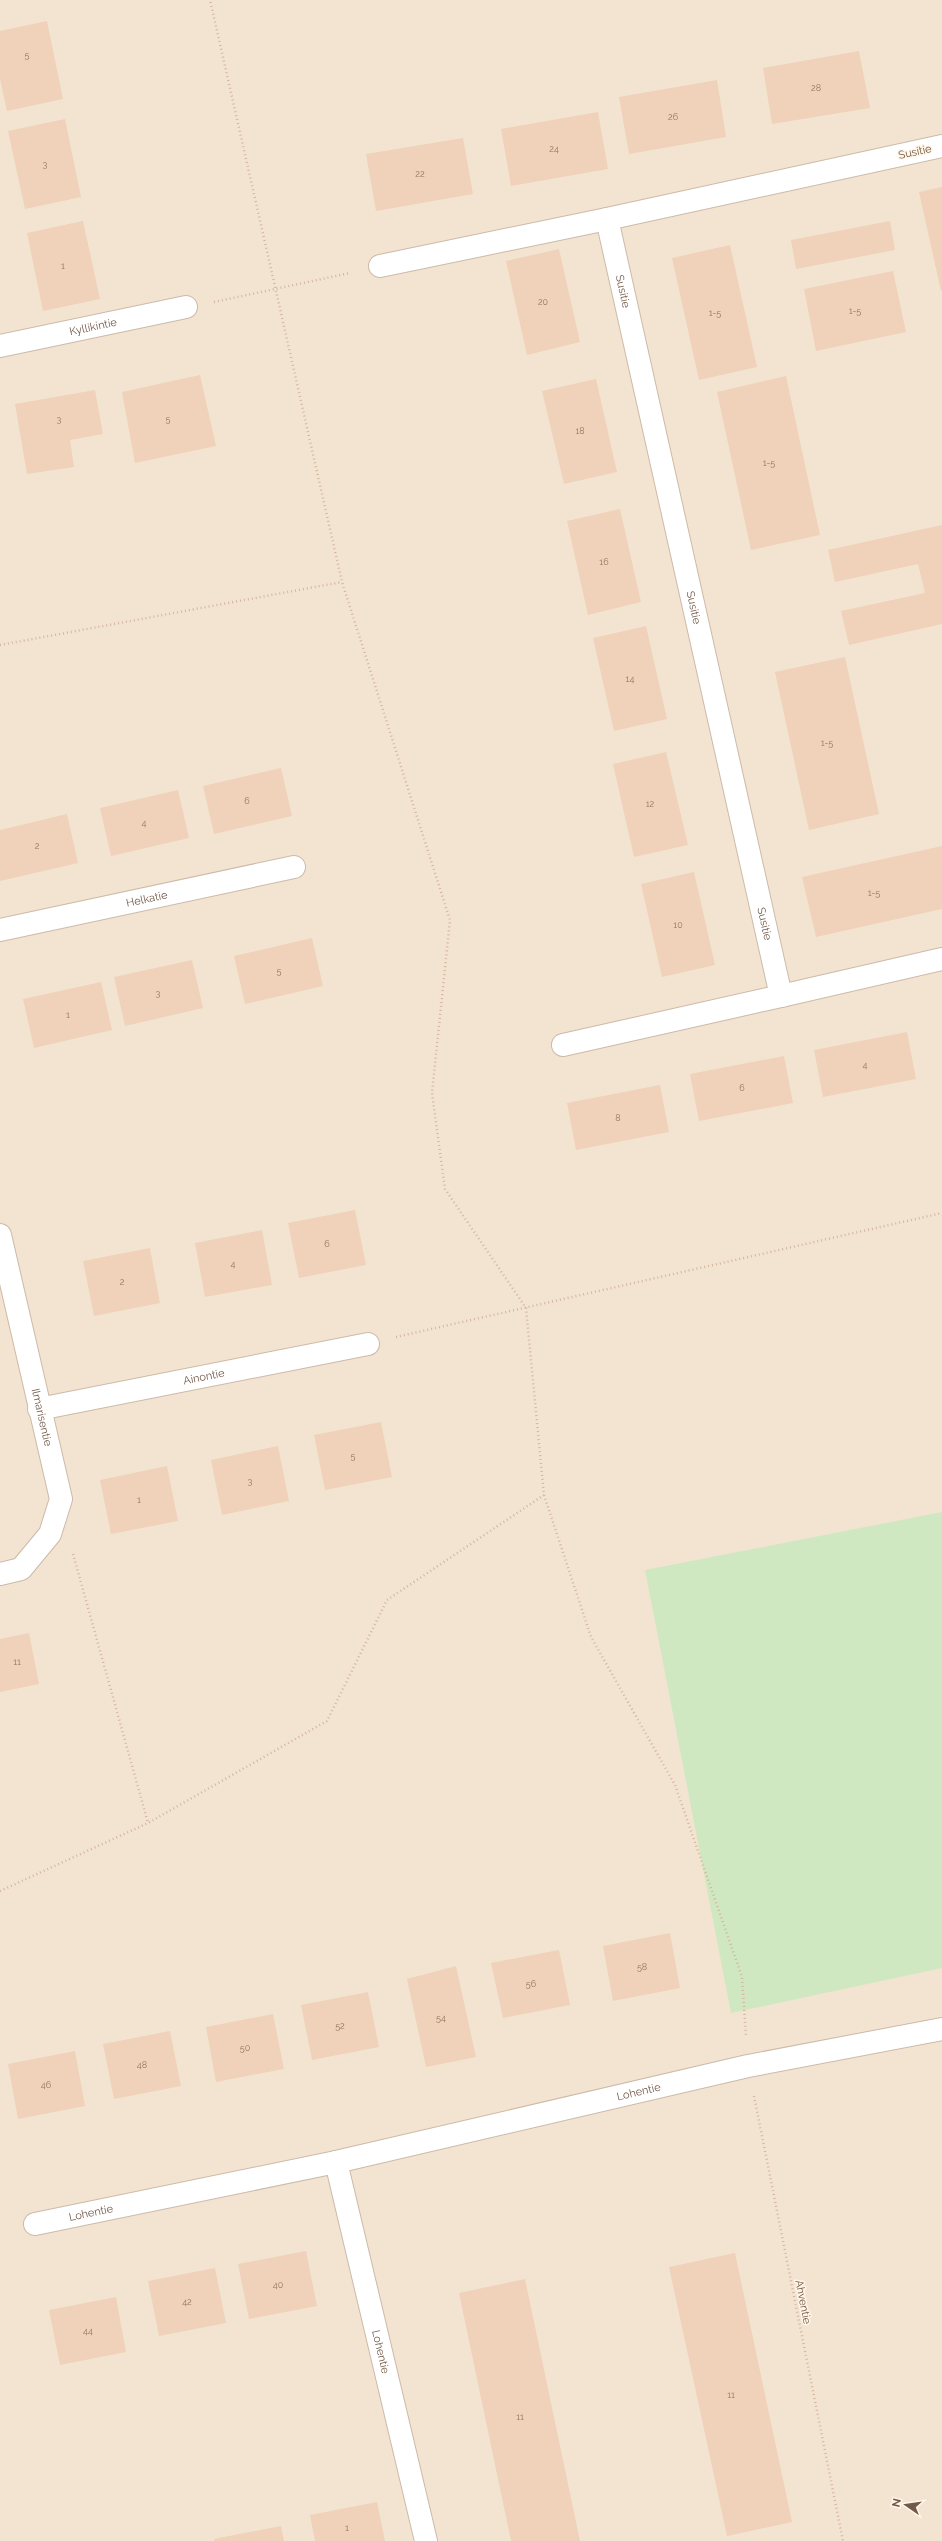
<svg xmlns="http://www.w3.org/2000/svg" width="942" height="2541" font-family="Raleway,sans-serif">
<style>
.residential{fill:#f3e4d1}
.green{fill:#d0e8c1}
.building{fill:#f0d1ba}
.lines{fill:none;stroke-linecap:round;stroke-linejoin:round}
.minor-casing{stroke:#ccbaa9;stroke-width:24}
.path{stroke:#d5b49e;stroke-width:2.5;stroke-dasharray:1 3;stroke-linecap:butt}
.minor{stroke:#fff;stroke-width:22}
.labels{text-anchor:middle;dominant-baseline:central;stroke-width:3;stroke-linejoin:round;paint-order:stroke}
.number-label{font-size:9px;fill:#927765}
.street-label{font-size:11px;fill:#725949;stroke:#fff6e8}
</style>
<rect width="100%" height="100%" fill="#fcf2e2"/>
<path class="residential" d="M0,0H942V2541H0Z"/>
<path class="green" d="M942,1512V1968L731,2013L645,1570Z"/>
<path class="building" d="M47,21L63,99L7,111L0,79V31Z
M859,51L870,108L772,124L763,68Z
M717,80L726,137L629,154L619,97Z
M598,112L608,169L511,186L501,129Z
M65,119L81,197L25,209L8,131Z
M463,138L473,194L376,211L366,154Z
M942,187V291H941L919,192Z
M83,221L100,299L43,311L27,233Z
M890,221L895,250L796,269L791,240Z
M730,245L757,367L699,380L672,258Z
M559,249L580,342L527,355L506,261Z
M893,271L906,332L816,351L804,289Z
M200,375L216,446L135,463L122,392Z
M786,376L820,535L751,550L717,392Z
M596,379L617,472L564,484L542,391Z
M95,390L103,434L70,440L74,467L27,474L15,404Z
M620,509L641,602L588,615L567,521Z
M942,525V624L849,645L841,611L925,593L918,564L835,582L828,550Z
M646,626L667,719L614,731L593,638Z
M845,657L879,814L809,830L775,672Z
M666,752L688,845L634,857L613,764Z
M281,768L292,816L214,834L203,786Z
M178,790L189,838L111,856L100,808Z
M67,814L78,863L0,881V830Z
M942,846V909L816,937L802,877Z
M694,872L715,965L662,977L641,884Z
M312,938L323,986L245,1004L234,956Z
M192,960L203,1008L125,1026L114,977Z
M101,982L112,1030L34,1048L23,999Z
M907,1032L916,1079L823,1097L814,1050Z
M784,1056L793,1103L699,1121L690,1074Z
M660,1085L669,1132L576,1150L567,1103Z
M355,1210L366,1265L299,1278L288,1223Z
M262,1230L272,1285L205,1297L195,1243Z
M150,1248L160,1303L94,1316L83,1261Z
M381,1422L392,1477L325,1490L314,1435Z
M278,1446L289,1501L222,1515L211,1460Z
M167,1466L178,1521L111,1534L100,1480Z
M29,1633L39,1684L0,1692V1639Z
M670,1933L680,1988L613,2001L603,1946Z
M559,1950L570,2005L503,2018L491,1963Z
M456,1966L476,2057L426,2067L407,1979Z
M368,1992L379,2047L312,2060L301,2005Z
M273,2014L284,2069L216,2082L206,2027Z
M170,2031L181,2086L114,2099L103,2044Z
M75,2051L85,2106L18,2119L8,2064Z
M306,2251L317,2306L249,2319L238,2264Z
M735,2253L792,2522L727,2536L669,2267Z
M215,2268L226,2323L159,2336L148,2281Z
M525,2279L580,2541H511L459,2293Z
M116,2297L126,2352L60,2365L49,2310Z
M377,2502L385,2541H315L310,2515Z
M281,2526L284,2541H214V2539Z"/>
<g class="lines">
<defs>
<g id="minor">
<path id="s1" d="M942,146L607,219L781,996L942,959"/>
<path d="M380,266L607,219"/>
<path id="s2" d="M0,346L186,307"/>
<path id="s3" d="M0,930L294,867"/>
<path d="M563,1045L781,996"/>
<path id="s4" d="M0,1235L61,1499L50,1534L21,1569L0,1574"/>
<path id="s5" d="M39,1409L368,1344"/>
<path id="s6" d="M336,2162L426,2541"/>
<path id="s7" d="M35,2224L336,2162L748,2066L942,2029"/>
</g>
</defs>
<use href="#minor" class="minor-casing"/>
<path class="path" d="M214,302L350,273
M0,645L342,582
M396,1337L942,1213
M544,1495L591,1637L675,1785L742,1977L746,2036
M73,1554L148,1823
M0,1891L148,1823L327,1721L387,1600L544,1495L526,1308L445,1189L432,1093L450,920L342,582L210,0
M754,2096L843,2541"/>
<use href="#minor" class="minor"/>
</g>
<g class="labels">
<g class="number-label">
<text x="27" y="55">5</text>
<text x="816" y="88">28</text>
<text x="673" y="117">26</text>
<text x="554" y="149">24</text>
<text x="45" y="164">3</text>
<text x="420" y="174">22</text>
<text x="63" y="266">1</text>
<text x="543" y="302">20</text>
<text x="855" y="311">1-5</text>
<text x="715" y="313">1-5</text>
<text x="59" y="419">3</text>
<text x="168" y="419">5</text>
<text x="580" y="431">18</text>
<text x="769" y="463">1-5</text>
<text x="604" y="562">16</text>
<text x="630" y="679">14</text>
<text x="827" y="743">1-5</text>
<text x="247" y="801">6</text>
<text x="650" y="804">12</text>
<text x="144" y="823">4</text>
<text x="37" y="846">2</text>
<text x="874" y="893">1-5</text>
<text x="678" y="925">10</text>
<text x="279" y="971">5</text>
<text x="158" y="993">3</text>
<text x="68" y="1015">1</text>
<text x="865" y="1065">4</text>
<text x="742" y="1088">6</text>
<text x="618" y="1118">8</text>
<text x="327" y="1244">6</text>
<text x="233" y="1264">4</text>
<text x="122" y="1282">2</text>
<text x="353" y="1456">5</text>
<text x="250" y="1481">3</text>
<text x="139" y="1500">1</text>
<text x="17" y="1662">11</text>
<text x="642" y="1967">58</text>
<text x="531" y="1984">56</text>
<text x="441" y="2018">54</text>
<text x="340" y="2026">52</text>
<text x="245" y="2048">50</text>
<text x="142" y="2065">48</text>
<text x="46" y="2085">46</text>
<text x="278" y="2285">40</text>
<text x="187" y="2302">42</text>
<text x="88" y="2331">44</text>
<text x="731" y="2395">11</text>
<text x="520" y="2417">11</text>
<text x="347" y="2528">1</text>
</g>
<g class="street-label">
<text transform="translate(915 152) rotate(-12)">Susitie</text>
<text stroke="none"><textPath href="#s1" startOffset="417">Susitie</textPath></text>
<text stroke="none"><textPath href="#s2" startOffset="95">Kyllikintie</textPath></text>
<text stroke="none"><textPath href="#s1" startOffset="741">Susitie</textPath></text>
<text stroke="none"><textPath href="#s3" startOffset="150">Helkatie</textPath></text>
<text stroke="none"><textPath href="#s1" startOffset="1065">Susitie</textPath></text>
<text stroke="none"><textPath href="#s5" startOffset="168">Ainontie</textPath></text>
<text stroke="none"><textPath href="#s4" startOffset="187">Ilmarisentie</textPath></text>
<text stroke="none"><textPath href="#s7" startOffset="618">Lohentie</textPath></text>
<text stroke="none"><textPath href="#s7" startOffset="57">Lohentie</textPath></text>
<text transform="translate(803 2302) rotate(79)">Ahventie</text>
<text stroke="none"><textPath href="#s6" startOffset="195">Lohentie</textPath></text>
</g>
</g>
<g transform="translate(906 2505) rotate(283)" stroke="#fff6e8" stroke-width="3" paint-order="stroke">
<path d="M0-3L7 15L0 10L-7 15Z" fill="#725949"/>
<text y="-6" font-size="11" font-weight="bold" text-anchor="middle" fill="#725949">N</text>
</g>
</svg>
